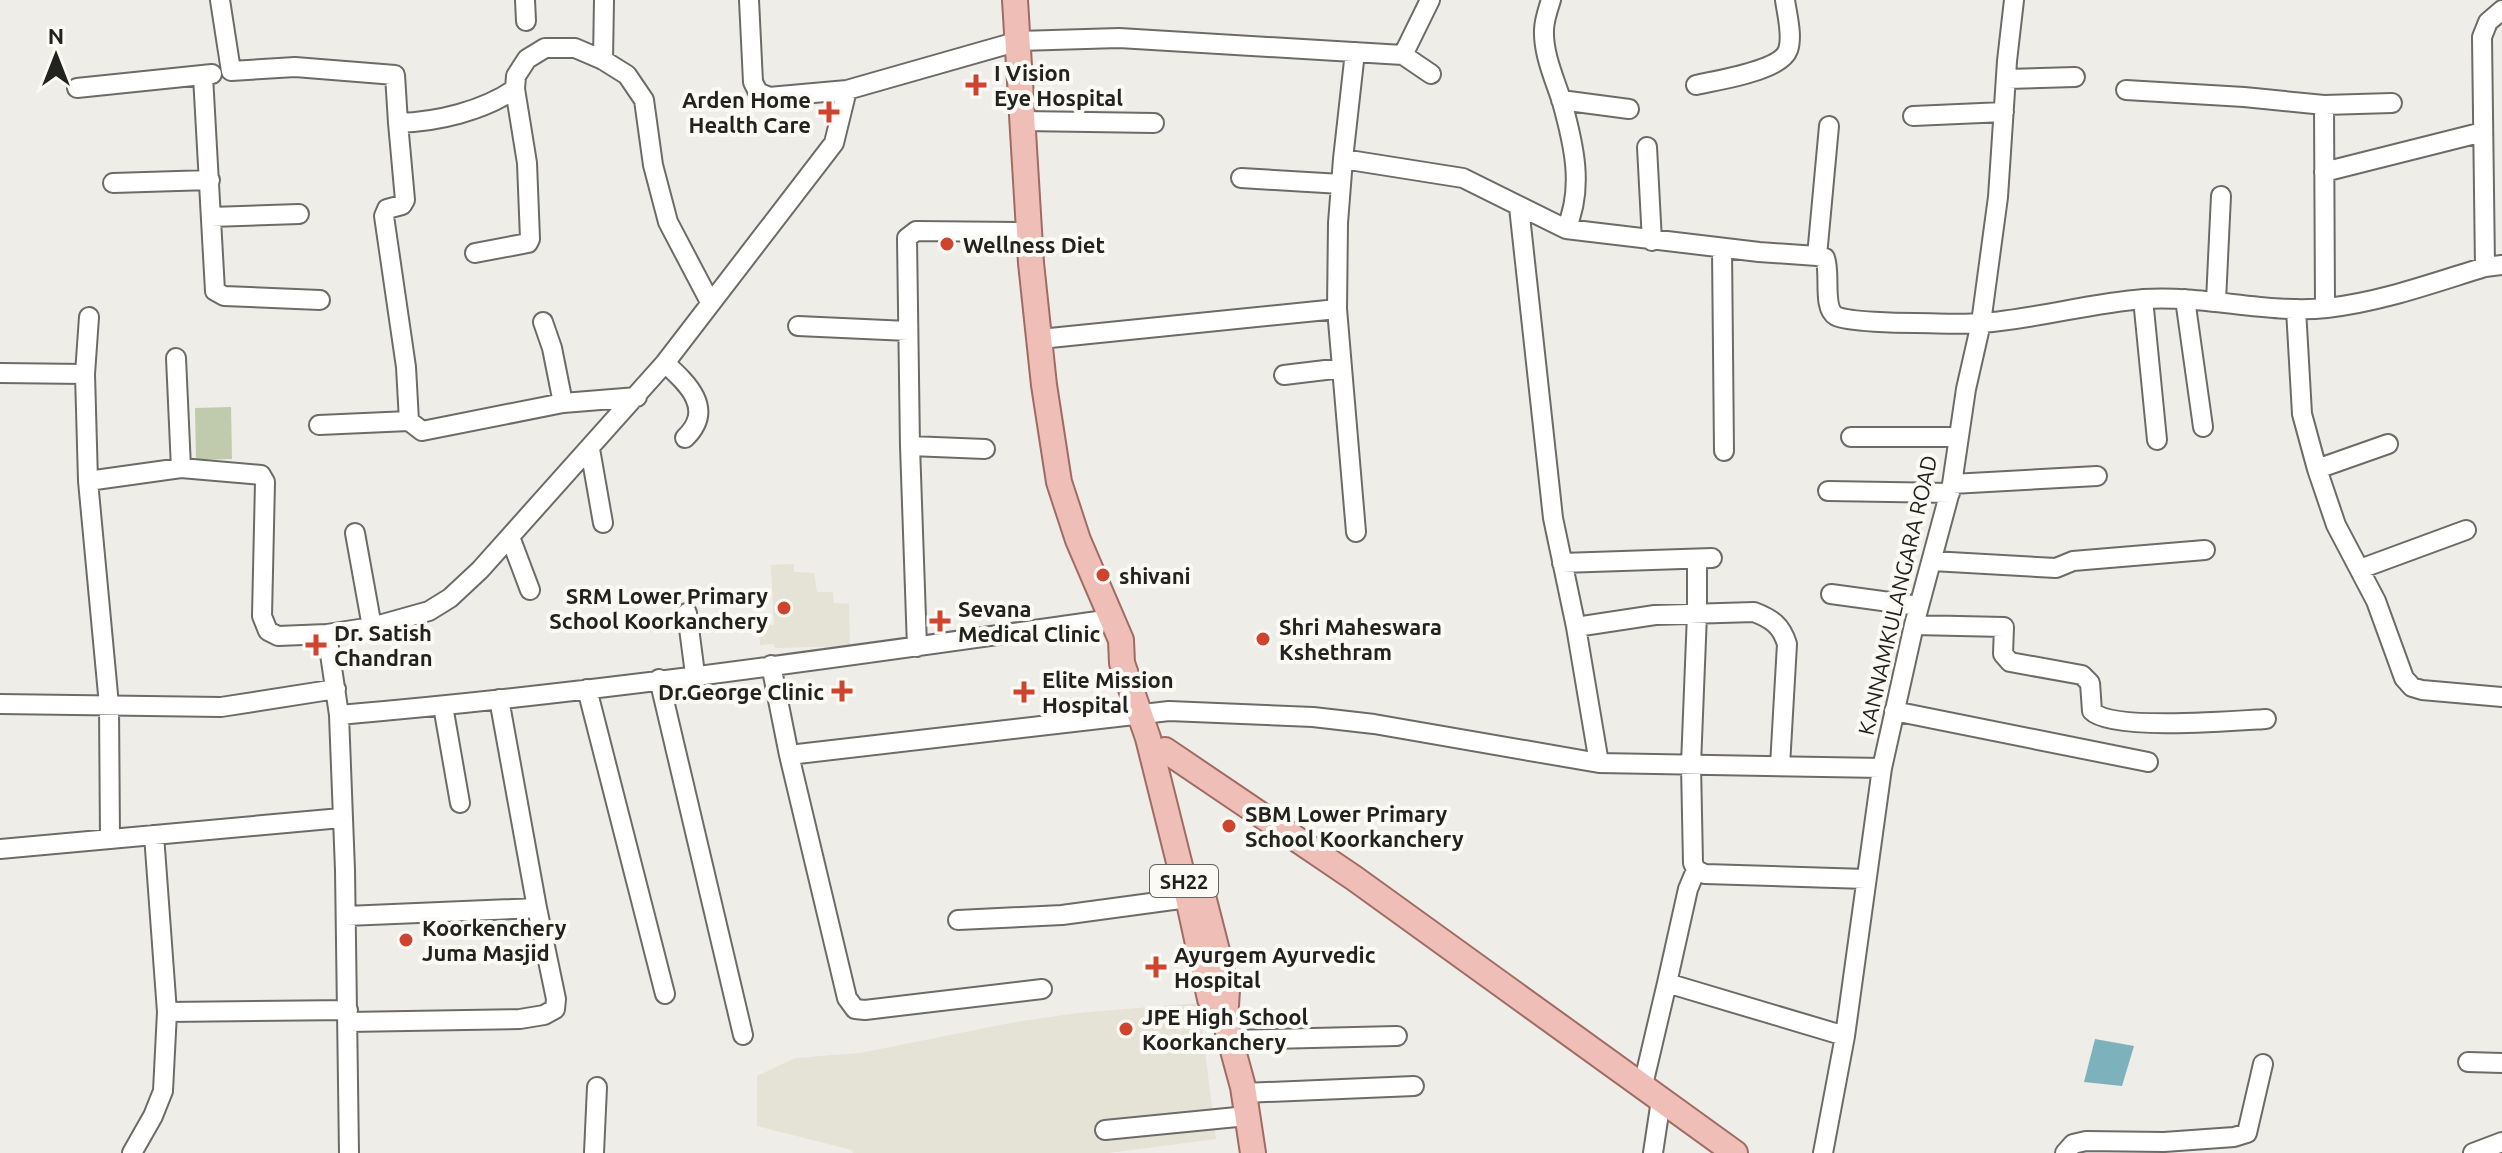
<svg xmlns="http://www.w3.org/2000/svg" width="2502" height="1153" font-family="Ubuntu,sans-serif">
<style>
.built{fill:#e5e2d6}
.green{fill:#c0cbae}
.water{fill:#7db2bc}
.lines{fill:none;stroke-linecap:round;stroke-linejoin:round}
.minor-casing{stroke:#6c6b67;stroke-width:22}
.major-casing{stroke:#9f6b63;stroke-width:28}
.minor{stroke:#fff;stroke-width:18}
.major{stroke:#eebeb7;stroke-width:24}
.poi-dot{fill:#cf442e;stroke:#fbfaf5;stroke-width:3}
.labels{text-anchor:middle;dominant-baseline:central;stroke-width:8;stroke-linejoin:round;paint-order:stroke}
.shield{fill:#fbfaf5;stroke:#636360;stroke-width:2}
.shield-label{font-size:20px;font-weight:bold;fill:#222220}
.poi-label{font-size:22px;font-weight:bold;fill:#222220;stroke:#fbfaf5;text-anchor:start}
.street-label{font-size:22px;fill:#222220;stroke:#fbfaf5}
</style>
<rect width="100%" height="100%" fill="#eeede8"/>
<path class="built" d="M794,564V572L814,573L817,592H833L834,603L849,604L850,646L775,648L774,644L760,645L759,626L774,625L771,565Z
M1199,1003L1216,1139L1108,1153H853L852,1150L757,1126V1076L795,1058L860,1053L1010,1023L1077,1013Z"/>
<path class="green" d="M231,407L232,459L196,460L195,408Z"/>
<path class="water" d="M2095,1039L2134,1046L2122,1086L2084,1082Z"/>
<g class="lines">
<defs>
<path id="minor" d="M220,0L231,71L295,67L395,75L398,123C437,122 483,111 515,89L516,76L527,59L545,48H575L603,60L627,75L644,100L653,165L668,222L710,302
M525,0L526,21
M749,0L753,82L758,92L769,97L847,90
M1551,0C1548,9 1544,21 1544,30C1543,54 1555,80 1562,102C1574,145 1584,188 1566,229
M1403,55L1431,74
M603,60L604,0
M203,76L215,291L224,296L320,300
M2006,79L2075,77
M1696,85C1717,80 1781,71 1788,50C1793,36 1787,15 1785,0
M77,88L212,74
M2126,90L2244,97L2324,105
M1561,100L1629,109
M1913,116L2004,112
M1023,121L1154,123
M1647,147L1652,241
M1343,159L1355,52
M2324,172L2483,132
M1241,178L1341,184
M113,183L210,180
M1519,207L1553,518L1576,627L1599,763
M211,217L299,214
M1722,249L1724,451
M475,253L528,243L530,239L527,163L515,89
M1817,256L1829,126
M2485,267L2482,37L2488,22L2502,10
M2143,299L2157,440
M2185,299L2203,427
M2216,301L2221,196
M2325,308L2324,105L2392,103
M1337,309L1356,532
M2296,309L2302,414L2317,469L2336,525L2376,601L2404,678L2412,687L2422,690L2502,697
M543,322L552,348L563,403
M798,326L908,331
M1040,339L1337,309L1338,223L1343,159L1463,178L1566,229L1759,252L1817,256L1825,258C1831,273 1822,308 1836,316C1848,322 1900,323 1915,323C1937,323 1960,325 1982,323C2036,319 2090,303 2144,299C2205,295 2267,314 2327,308C2381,302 2433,283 2485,267L2502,265
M176,358L181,468
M665,363C688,384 715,409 685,438
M0,373L85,374L88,481L181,468L261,475L265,482L262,616L268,631L278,636L327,634L372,627L429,611L450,598L480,570L665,363L834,143L847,90L1019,41L1119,38L1403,55L1430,0
M85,374L89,317
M1284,375L1342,368
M409,421L422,431L563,403L637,397
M319,425L409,421L406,367L384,216L387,209L402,205L405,200L398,123
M1851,437H1958
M910,446L985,449
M590,449L603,523
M2317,469L2388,444
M88,481L109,705L110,839
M1952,484L2097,476
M1828,491L1950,493
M355,533L372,627
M510,537L530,590
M1697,559V614L1691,765L1693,863L1696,870L1705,874L1866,879
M1932,561L2056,568L2073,561L2205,550
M1562,563L1712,558
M2360,569L2466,530
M1831,594L1919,606
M687,613L695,674
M1914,625L2004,627L2003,654L2010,662L2082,675L2090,683L2092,711C2111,731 2234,721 2266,719
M1576,627L1655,615L1754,612C1772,619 1781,625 1787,644L1780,766
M327,634L339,715C598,693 855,655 1112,619
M917,647L910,446L907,238L916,231L1029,232
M771,665L789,755L1169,711L1313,717L1374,724L1599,763L1882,768
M659,679L743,1035
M587,689L665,994
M499,699L537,908
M0,704L221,707L336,689
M443,706L460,803
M1894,711L2148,762
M339,715L345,870L349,1153
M789,755L847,998L855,1009L865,1010L1042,989
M0,849L341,818
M346,916L537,908L556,999L555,1009L544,1015L520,1019L348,1022
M958,920L1062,915L1188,898
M1667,983L1688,889L1696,870
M167,1012L348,1010
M1230,1040L1397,1036
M2468,1062L2502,1063
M1643,1085L1667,983L1845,1036
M1243,1093L1414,1086
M1105,1130L1247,1116
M132,1153L153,1116L163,1091L167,1012L154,835
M594,1153L597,1087
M1653,1153L1661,1100
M1823,1153L1845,1036L1882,768L1914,625L1952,484L1966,389L1981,323L1998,197L2007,61L2014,0
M2065,1153L2073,1144L2086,1141L2164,1142L2234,1137L2247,1133L2263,1064
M2473,1153L2502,1142"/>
<path id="major" d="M1015,0L1031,263L1044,385L1059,482L1078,540L1121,640L1122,663L1148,738L1188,898L1210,999L1225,1021L1243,1087L1253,1153
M1165,750L1354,878L1735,1153
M1203,896L1227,990L1225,1021"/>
</defs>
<use href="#minor" class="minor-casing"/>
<use href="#major" class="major-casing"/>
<use href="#minor" class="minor"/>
<use href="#major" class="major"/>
</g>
<g class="poi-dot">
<path d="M972 73h8v8h8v8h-8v8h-8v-8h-8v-8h8z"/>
<path d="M825 100h8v8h8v8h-8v8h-8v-8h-8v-8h8z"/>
<circle cx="947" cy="244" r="8"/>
<circle cx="1103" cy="575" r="8"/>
<circle cx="784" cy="608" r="8"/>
<path d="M936 609h8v8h8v8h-8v8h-8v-8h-8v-8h8z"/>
<circle cx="1263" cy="639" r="8"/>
<path d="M312 633h8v8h8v8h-8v8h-8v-8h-8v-8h8z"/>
<path d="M838 679h8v8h8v8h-8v8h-8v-8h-8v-8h8z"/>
<path d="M1020 680h8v8h8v8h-8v8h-8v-8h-8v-8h8z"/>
<circle cx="1229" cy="826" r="8"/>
<circle cx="406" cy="940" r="8"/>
<path d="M1152 955h8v8h8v8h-8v8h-8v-8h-8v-8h8z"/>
<circle cx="1126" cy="1029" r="8"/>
</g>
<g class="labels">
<rect class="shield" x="1150" y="865" width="68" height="32" rx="6"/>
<g class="shield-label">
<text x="1184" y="881">SH22</text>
</g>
<g class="poi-label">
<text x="994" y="72">I Vision<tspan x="994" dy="25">Eye Hospital</tspan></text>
<text x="811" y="99" text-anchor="end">Arden Home<tspan x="811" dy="25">Health Care</tspan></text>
<text x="963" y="244">Wellness Diet</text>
<text x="1119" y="575">shivani</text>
<text x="768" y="595" text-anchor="end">SRM Lower Primary<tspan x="768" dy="25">School Koorkanchery</tspan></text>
<text x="958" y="608">Sevana<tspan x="958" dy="25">Medical Clinic</tspan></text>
<text x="1279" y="626">Shri Maheswara<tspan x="1279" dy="25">Kshethram</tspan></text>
<text x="334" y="632">Dr. Satish<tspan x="334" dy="25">Chandran</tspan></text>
<text x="1042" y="679">Elite Mission<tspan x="1042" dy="25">Hospital</tspan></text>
<text x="824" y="691" text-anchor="end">Dr.George Clinic</text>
<text x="1245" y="813">SBM Lower Primary<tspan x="1245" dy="25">School Koorkanchery</tspan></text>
<text x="422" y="927">Koorkenchery<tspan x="422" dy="25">Juma Masjid</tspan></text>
<text x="1174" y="954">Ayurgem Ayurvedic<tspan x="1174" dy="25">Hospital</tspan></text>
<text x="1142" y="1016">JPE High School<tspan x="1142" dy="25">Koorkanchery</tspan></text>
</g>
<g class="street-label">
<text transform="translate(1897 595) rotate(-77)">KANNAMKULANGARA ROAD</text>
</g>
</g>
<g transform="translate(56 56)" stroke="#fbfaf5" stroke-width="6" paint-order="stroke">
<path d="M0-6L14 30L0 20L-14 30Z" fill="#222220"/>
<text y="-12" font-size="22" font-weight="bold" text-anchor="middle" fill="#222220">N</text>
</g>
</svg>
